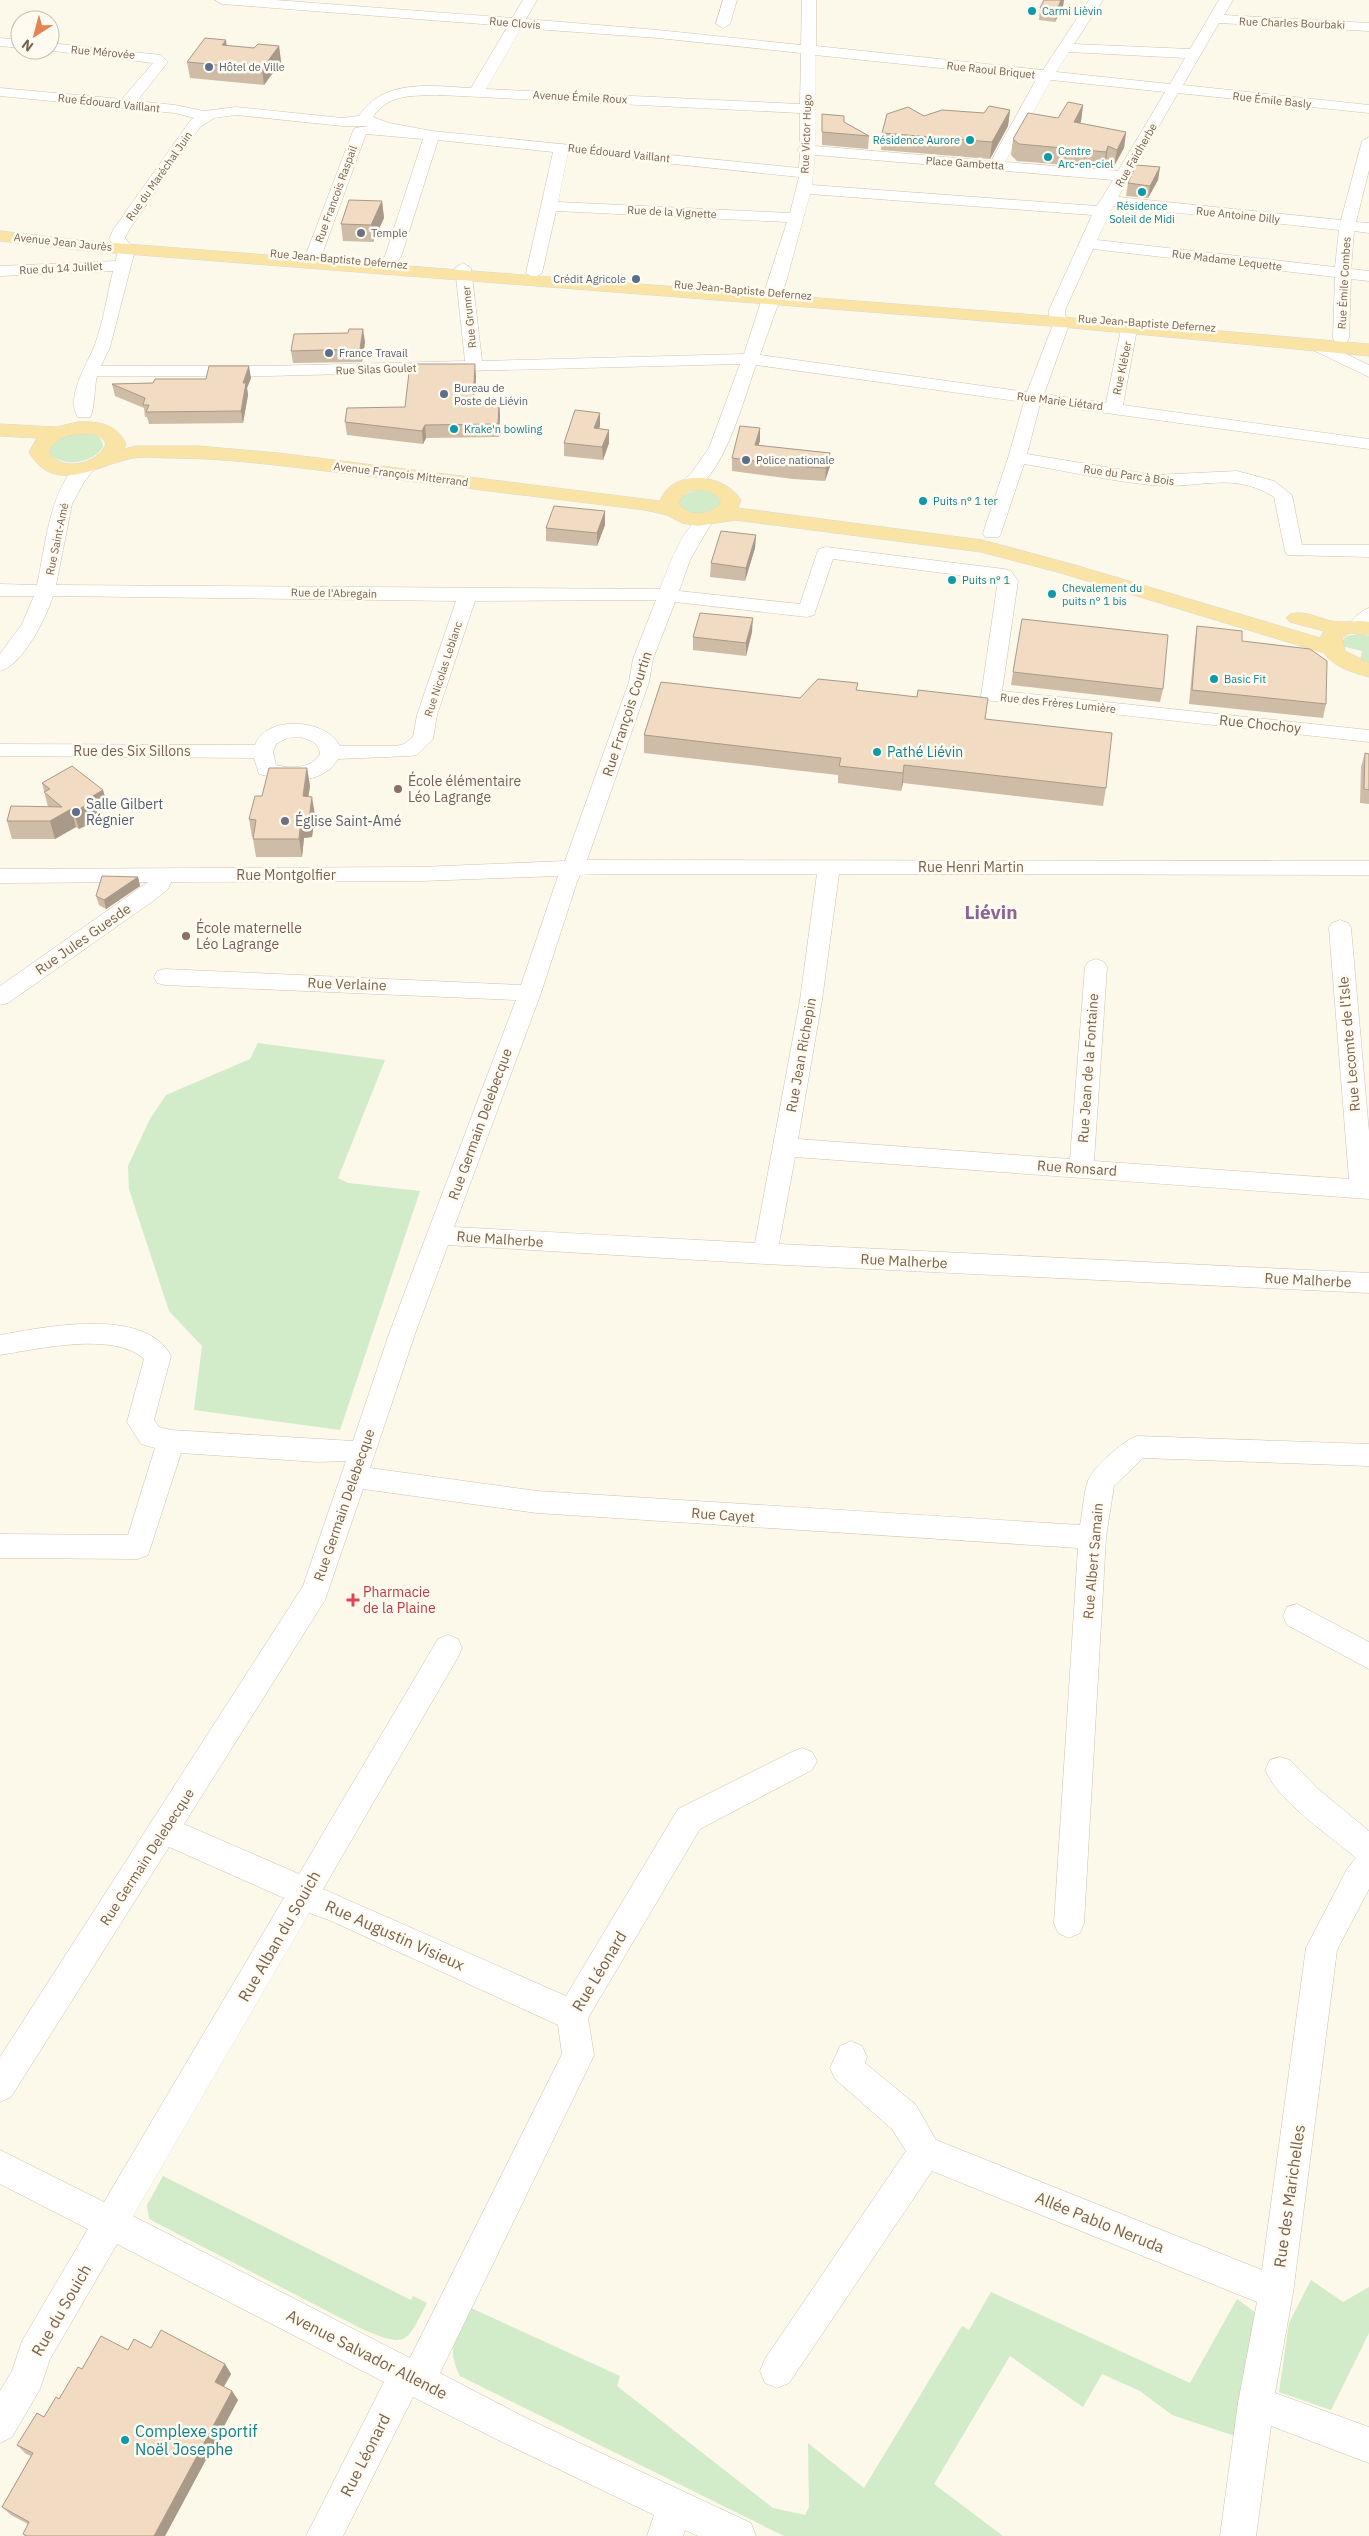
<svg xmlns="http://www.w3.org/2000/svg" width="1369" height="2536" font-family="'IBM Plex Sans',sans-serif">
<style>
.green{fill:#d2ebc8}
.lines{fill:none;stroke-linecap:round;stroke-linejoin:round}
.minor-casing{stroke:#cfc1af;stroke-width:1}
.major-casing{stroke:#dcd6d1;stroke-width:1}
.minor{fill:#fff;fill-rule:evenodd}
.major{fill:#f9e4a5;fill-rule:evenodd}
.wall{fill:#cfbca7}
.shaded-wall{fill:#a99988}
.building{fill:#f1dbc2;stroke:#a99988}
.culture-dot{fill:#0f9aa8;stroke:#fffbf1;stroke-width:2}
.service-dot{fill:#5c6f8a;stroke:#fffbf1;stroke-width:2}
.worship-dot{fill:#6b7280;stroke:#fffbf1;stroke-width:2}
.education-dot{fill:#8d6e63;stroke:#fffbf1;stroke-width:2}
.health-dot{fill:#e0444e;stroke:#fffbf1;stroke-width:2}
.labels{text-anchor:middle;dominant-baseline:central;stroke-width:5;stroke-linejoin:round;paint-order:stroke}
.far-culture-label{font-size:11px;fill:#0d838f;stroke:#fffbf1;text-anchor:start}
.far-street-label{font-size:11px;fill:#78624d;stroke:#fffbf1}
.far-service-label{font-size:11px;fill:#4e5e75;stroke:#fffbf1;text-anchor:start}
.far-worship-label{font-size:11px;fill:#5b616d;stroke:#fffbf1;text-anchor:start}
.street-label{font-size:14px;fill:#78624d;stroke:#fffbf1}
.culture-label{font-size:14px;fill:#0d838f;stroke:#fffbf1;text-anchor:start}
.education-label{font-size:14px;fill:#785e54;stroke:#fffbf1;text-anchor:start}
.service-label{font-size:14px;fill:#4e5e75;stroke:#fffbf1;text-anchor:start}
.worship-label{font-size:14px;fill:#5b616d;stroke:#fffbf1;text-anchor:start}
.health-label{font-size:14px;fill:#be3a42;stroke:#fffbf1;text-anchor:start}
.near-street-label{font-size:16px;fill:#78624d;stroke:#fffbf1}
.near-culture-label{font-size:16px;fill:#0d838f;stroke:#fffbf1;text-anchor:start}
.district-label{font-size:19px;font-weight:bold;fill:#8a6693;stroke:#fffbf1}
</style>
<rect width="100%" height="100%" fill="#fcf8ea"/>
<path class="green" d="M70,433C83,433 103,430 103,447C92,464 63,468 49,453L53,441Z
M697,490L712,492L720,499L721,504C703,518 697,517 678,505L679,497Z
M1358,634L1369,636V663L1360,660L1362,651L1341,646C1342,636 1350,635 1358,634Z
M258,1043L385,1060L338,1178L348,1183L420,1191L340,1430L194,1410L202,1346L169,1311L129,1189L128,1166L150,1119L166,1095L250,1059Z
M163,2176L411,2300L413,2296L427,2303C406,2343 408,2348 364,2330L149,2219L147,2205Z
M1311,2280L1343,2302L1369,2287V2333L1331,2410L1279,2392L1289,2323Z
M991,2292L1190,2383L1237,2299L1256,2313L1238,2437L1172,2415L1140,2391L1102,2374L1083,2407L1010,2356L934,2484L1003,2536H784L460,2376C445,2346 457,2336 471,2308L620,2376L617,2386L773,2508L805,2515L809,2507L808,2443L864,2488L962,2326L969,2330Z"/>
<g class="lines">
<defs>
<path id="minor" d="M215,0H275L512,18L523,0H537L526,19L658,30L801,45L802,0H816V46L1043,70L1089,0H1103L1074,44L1190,49L1219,0H1233L1224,15L1369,23V31L1219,23L1183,85L1369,105V113L1178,93L1118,197L1341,220L1362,141L1369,137V170L1356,222L1369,223V233L1354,231L1351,269L1369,271V281L1351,279L1349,338L1347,342H1335L1333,338L1335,277L1093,249L1065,310V315L1070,322L1044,394L1106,403L1121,329L1123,325H1135L1137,329L1123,405L1369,439V449L1040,404L1027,454L1154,475L1237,471L1274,481L1292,495L1302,545H1369V557L1287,555L1285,551L1274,497C1232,470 1198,490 1152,485C1109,481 1067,471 1024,464L1001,533L999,537H985L983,533L1008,458L1024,402L756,365C746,391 719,499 681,490L678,486L693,471L709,448L740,364L268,376H97C94,387 95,410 90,417H78C65,399 87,364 94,347C103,324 107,296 113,271L0,276V266L116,261L117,249L109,239L113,230L190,121L194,118L175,113L0,96V88L122,99L153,63L45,50H50V43L161,55L168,62L137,101L175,105L204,111L236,107L342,118L359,116C383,78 432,86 471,88L508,26L222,4ZM521,28L658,38L801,53L800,104L486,89ZM1069,52L1185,58L1170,84L1056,72ZM815,55L1037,78L991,161L815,146ZM1051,80L1165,92L1118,171L1005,162ZM440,95L800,113V147L797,150L800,153L799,168L432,131L389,123L373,117C388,93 415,96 440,95ZM236,115L342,126H369L355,128L353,131L305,257L313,262L321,257L366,134L423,139L385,256L380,263L388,268L394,266L401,257L438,140L553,152L526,273L534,278L542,273L556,211L787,222L744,354L482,361L471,268L463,263L455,268L465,361L268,366H101L110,347L134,254L133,248L125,238L129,230L200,127L214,118ZM568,153L799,177L790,213L558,202ZM815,155L1113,180L1097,206L812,185ZM810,194L1092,215L1049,310V315L1054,322L1027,392L760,355L786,282ZM1113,206L1339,230L1335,267L1097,240Z
M723,0H737L730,24L723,28L716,24Z
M0,38L20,40V48L0,46Z
M1319,341L1369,365V377L1313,350L1311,346L1313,342Z
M86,463L92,464L95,468L84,482L72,504L56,585L660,589C668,569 688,509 713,515L716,519L709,527L690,560L679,591L800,604L817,553L819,549L826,547L1004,569L1011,571L1018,581L1002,691L1369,730V742L984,700L981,696L998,580L833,559L814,615L807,617L675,602L653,659L649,682L587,860L1369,861V875L839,874L822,1000L798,1139L1070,1159L1085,967L1088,962L1096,959L1104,962L1107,967L1094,1161L1349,1179L1329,928L1332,923L1340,920L1348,923L1351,928L1369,1132V1199L795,1157L779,1244L1369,1273V1293L765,1264L448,1245L416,1331L370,1468L537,1491L1080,1525C1083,1511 1083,1495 1088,1481C1092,1468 1124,1440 1137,1436L1369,1444V1466L1143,1458L1114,1486L1106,1537L1084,1923L1080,1933L1069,1938L1058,1933L1054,1923L1078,1548L537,1513L363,1489L325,1600L184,1824L299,1874L438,1639L448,1635L458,1639L462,1648L458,1657L323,1889L566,1996L678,1809L792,1752L802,1748L812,1752L817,1761L812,1770L700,1829L588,2018L594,2055L589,2066L440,2373L524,2417L751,2523L756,2536H698L685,2530L683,2536H647L654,2515L500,2441L413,2397L343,2536H306L384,2382L117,2244L50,2359L40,2389L12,2437L0,2443V2391L12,2371L22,2341L88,2229L0,2184V2150L104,2202L284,1898L169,1847L11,2097L0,2102V2057L303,1586L346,1461L317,1462L181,1453L148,1555L138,1559L0,1558V1534L128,1535L155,1448L141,1444L127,1422L144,1359C115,1331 37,1349 0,1355V1335C45,1327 145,1306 171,1356L154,1420L159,1427L171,1430L353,1441L390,1331L516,1000L165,985L157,983L154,977L157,971L165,969L521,985L558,876L421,881L171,882L168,889L153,901L8,1003L0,1005V986L148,882L0,883V869L421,867L565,861L629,682L633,659L656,600L475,601L437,715L433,739L417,755L410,756L338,759C321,787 285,781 259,774L254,758L0,756V744L255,745C266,714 327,719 340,746H396L404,744L413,737L417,715L456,601L53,596C46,618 23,665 0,671V654L22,624L34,596H0V584L37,585C44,556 51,471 86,463ZM300,737C310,740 319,742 320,754C311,769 291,769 276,765L273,752L276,744L287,738ZM603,874H817L800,1000L755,1243L454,1227L541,993L577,882L580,875ZM309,1913L329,1920L558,2025L562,2054L410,2358L133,2216Z
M1369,608V626L1365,630H1351L1348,626C1354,618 1360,611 1369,608Z
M1297,1604L1369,1642V1669L1287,1625L1283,1616L1287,1607Z
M1280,1757L1290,1760L1317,1788L1369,1831V1889L1337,1950L1293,2293L1275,2393L1369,2427V2463L1271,2426L1256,2536H1220L1238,2403L1257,2302L932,2171L789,2383L777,2388L765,2383L760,2371L765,2359L906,2151L892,2129L835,2079L830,2068L840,2046L851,2041L862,2046L867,2057L865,2063L916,2105L936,2140L1262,2270L1306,1948L1347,1869L1356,1858C1328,1834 1281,1804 1265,1770L1270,1760Z"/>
<path id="major" d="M0,231L88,241L1062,317L1369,344V356L1062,327L88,251L0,241Z
M78,422C98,421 117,424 126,444L124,449L136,446H198L278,453L660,501C672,468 724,473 741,500L738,508L982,540L1075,565L1320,638L1324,631L1290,622L1286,618L1290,614C1307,609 1323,622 1341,622C1351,622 1358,620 1369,622V635L1350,633L1342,638L1345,651L1369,663V677C1352,672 1335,668 1324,653L1061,573L981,552L735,520L698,526L682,523L667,515L645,510C539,497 432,484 326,471C275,465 223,458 172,458C160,458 146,456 134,458C98,464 55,497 29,452L37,438L0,436V424L56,427ZM83,434C93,434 102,434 106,444C98,464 61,473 49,452C54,438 70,434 83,434ZM695,490L709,491L721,500L720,504C708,516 690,517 679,504C681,495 687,492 695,490Z"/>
</defs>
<use href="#minor" class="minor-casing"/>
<use href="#major" class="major-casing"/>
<use href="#minor" class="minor"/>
<use href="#major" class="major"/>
</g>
<path class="wall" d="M1044,0H1064L1063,6L1055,22L1039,20L1040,8Z
M227,46L254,48L279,46L281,62L264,85L190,78L187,62Z
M1083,105L1081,121L1080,124L1126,132L1124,148L1114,166L1106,162L1104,168L1017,161L1011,155L1013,139L1058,118Z
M1010,110L1008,126L990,159L881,150L882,133L924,116L984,113Z
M822,114L844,122L869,136L868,149L822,145Z
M1160,167L1158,180L1148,198L1126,196L1128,183Z
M382,201L384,218L373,242L343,241L341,224Z
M348,333L365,342L362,362L293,363L291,351Z
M476,377L475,403H499L500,416L499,437L426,438L423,444L347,435L345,422L405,407Z
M251,378L247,388L248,395L243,423L149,424L147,417H145L144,408L115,396L112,384L153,383L206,379Z
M600,426L599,429L609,430V443L603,460L564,456V443Z
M760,441L758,445L830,453V466L825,481L793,479L732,471V458Z
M605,525L597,546L546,541V528Z
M756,535L755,548L745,581L710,577L711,563Z
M1197,626L1242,641L1326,704L1323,718L1189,704L1195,639Z
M752,632L746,656L693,650V637Z
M1013,672L1163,689L1160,702L1011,685Z
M857,690L985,719L1106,788L1103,806L903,783L901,791L838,783V775L644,753V735L800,698Z
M1365,753L1369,754V804L1360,803L1361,767Z
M307,768L310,786L308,796L315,815L312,837L304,838L302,857H256L253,839V837H252L249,819L262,796Z
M42,783L103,790L108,808L93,816L95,821L79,829L76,827L55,839H12L7,821L48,807Z
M138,877L140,886L106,909L99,905L96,896Z
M151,2348L225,2364L231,2374L224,2387L232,2391L238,2400L165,2536H25L23,2534L28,2524L11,2515L2,2507L31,2456L26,2454L17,2445L44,2417L82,2369L128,2350Z"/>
<path class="shaded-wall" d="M1061,0H1064L1063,6L1055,22L1057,10Z
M226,40L228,56L222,45Z
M279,46L281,62L264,85L262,69Z
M1083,105L1081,121L1072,139L1074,122Z
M1010,110L1008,126L990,159L992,142Z
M1126,132L1124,148L1114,166L1117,150Z
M1108,146L1106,162L1104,168L1106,152Z
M1160,167L1158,180L1148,198L1150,186Z
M382,201L384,218L373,242L371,225Z
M363,329L365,342L362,362L360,349Z
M475,364L476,377L474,416L473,403Z
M249,366L251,378L247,388L248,395L243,423L241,411L243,383Z
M499,403L500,416L499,437L498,424Z
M600,413V426L594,441V428Z
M425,425L426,438L423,444L422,431Z
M760,428V441L754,458L755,445Z
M609,430V443L603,460L602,447Z
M830,453V466L825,481L826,468Z
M605,511V525L597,546V533Z
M756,535L755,548L745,581L746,568Z
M753,618L752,632L746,656V643Z
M904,765L903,783L901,791L903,773Z
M307,768L310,786L306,813L303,796Z
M103,790L108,808L93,816L95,821L79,829L74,812L86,800Z
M312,797L315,815L312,837L304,838L302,857L299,839L301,820Z
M71,809L76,827L55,839L50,821Z
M138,877L140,886L106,909L104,900Z
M225,2364L231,2374L221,2391L215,2382Z
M232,2391L238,2400L165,2536H154Z"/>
<path class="building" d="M1044,0H1061L1057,10L1040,8Z
M205,38L226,40L222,45L254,48L258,44L279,46L262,69L187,62Z
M1068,102L1083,105L1074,122L1126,132L1117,150L1108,146L1106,152L1019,144L1013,139L1028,113L1058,118Z
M989,106L1010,110L992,142L882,133L887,114L908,107L924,116L942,110L984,113Z
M822,114L844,116V122L869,136L822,132Z
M1136,165L1160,167L1150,186L1128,183Z
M349,200L382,201L371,225L341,224Z
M349,329H363L360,349L291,351L294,334L348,333Z
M410,364H475L473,403H499L498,424L425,425L422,431L345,422L347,408L405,407Z
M209,366H249L243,383H246L241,411L146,412L149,405H143L145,398L112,384L153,383L155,379H206Z
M575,410L600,413L594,428L609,430L602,447L564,443Z
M740,426L760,428L755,445L830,453L826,468L794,466L732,458Z
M554,506L605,511L597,533L546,528Z
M721,531L756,535L746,568L711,563Z
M700,613L753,618L746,643L693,637Z
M1022,619L1168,635L1163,689L1013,672Z
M1197,626L1242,631V641L1310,649L1327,661L1326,704L1192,690Z
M818,679L858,683L856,690L917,697L918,690L988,698L985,719L1112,733L1106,788L904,765L903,773L839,766L841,758L644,735L661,682L800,698Z
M1365,753L1369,754V790L1364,789Z
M72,766L103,790L86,800L90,803L74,812L71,809L50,821H7L11,806L62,807L44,792L50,789L42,783Z
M269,768H307L303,796L312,797L309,819L301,820L299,839H253L256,820L249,819L255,796H262Z
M102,876L138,877L104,900L96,896Z
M161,2330L225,2364L215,2382L232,2391L154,2536H27L23,2534L29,2522L2,2507L33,2453L17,2445L37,2413L44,2417L56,2397L59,2399L78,2367L82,2369L101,2336L128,2350L134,2339L151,2348Z"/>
<g class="culture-dot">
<circle cx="1032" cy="11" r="5"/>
<circle cx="970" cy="140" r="5"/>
<circle cx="1048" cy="157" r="5"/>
<circle cx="1142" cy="192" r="5"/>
<circle cx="454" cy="429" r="5"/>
<circle cx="923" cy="501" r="5"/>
<circle cx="952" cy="580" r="5"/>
<circle cx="1052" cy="594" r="5"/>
<circle cx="1214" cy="679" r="5"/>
<circle cx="877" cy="752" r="5"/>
<circle cx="125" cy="2440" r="5"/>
</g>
<g class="service-dot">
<circle cx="209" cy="67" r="5"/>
<circle cx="636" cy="279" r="5"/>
<circle cx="329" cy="353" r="5"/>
<circle cx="444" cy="394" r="5"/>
<circle cx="746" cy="460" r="5"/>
<circle cx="76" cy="812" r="5"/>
</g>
<g class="worship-dot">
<circle cx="361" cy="233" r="5"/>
<circle cx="285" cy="821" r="5"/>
</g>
<g class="education-dot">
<circle cx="398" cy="789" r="5"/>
<circle cx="186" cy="936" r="5"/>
</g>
<path class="health-dot" d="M350.5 1592.5h5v5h5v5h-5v5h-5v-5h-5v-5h5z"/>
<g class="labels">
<g class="far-culture-label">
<text x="1042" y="11">Carmi Lièvin</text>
<text x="960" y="140" text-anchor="end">Résidence Aurore</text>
<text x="1058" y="151">Centre<tspan x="1058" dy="13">Arc-en-ciel</tspan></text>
<text x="1142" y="206" text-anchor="middle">Résidence<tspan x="1142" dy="13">Soleil de Midi</tspan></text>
<text x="464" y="429">Krake'n bowling</text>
<text x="933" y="501">Puits n° 1 ter</text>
<text x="962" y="580">Puits n° 1</text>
<text x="1062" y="588">Chevalement du<tspan x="1062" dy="13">puits n° 1 bis</tspan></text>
<text x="1224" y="679">Basic Fit</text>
</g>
<g class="far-street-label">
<text transform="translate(515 23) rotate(5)">Rue Clovis</text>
<text transform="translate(1292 23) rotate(2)">Rue Charles Bourbaki</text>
<text transform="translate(103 52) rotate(5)">Rue Mérovée</text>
<text transform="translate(991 70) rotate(6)">Rue Raoul Briquet</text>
<text transform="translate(580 97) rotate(3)">Avenue Émile Roux</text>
<text transform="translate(1272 100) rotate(6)">Rue Émile Basly</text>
<text transform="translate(109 103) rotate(6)">Rue Édouard Vaillant</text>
<text transform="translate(806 134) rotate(-88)">Rue Victor Hugo</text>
<text transform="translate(619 153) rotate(6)">Rue Édouard Vaillant</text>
<text transform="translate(1136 155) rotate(-60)">Rue Faidherbe</text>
<text transform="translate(965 163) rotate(4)">Place Gambetta</text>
<text transform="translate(159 176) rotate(-55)">Rue du Maréchal Juin</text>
<text transform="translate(336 194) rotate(-70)">Rue Francois Raspail</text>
<text transform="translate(672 212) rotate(3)">Rue de la Vignette</text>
<text transform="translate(1238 215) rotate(6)">Rue Antoine Dilly</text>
<text transform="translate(63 242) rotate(6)">Avenue Jean Jaurès</text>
<text transform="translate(339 259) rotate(5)">Rue Jean-Baptiste Defernez</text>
<text transform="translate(1227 260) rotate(7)">Rue Madame Lequette</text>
<text transform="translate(61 268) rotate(-3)">Rue du 14 Juillet</text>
<text transform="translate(1344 283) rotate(-87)">Rue Émile Combes</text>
<text transform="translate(743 290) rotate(5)">Rue Jean-Baptiste Defernez</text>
<text transform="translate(469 317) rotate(-96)">Rue Grunner</text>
<text transform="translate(1147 323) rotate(4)">Rue Jean-Baptiste Defernez</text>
<text transform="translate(1122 368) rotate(-78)">Rue Kléber</text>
<text transform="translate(376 369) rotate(-2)">Rue Silas Goulet</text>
<text transform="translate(1060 401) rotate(7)">Rue Marie Liétard</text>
<text transform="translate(401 474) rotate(7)">Avenue François Mitterrand</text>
<text transform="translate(1129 475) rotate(8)">Rue du Parc à Bois</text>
<text transform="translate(57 539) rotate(-78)">Rue Saint-Amé</text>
<text transform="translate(334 593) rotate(1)">Rue de l'Abregain</text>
<text transform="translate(443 669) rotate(-72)">Rue Nicolas Leblanc</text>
<text transform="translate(1058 703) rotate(6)">Rue des Frères Lumière</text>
</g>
<g class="far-service-label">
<text x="219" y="67">Hôtel de Ville</text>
<text x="626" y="279" text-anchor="end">Crédit Agricole</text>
<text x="339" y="353">France Travail</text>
<text x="454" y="388">Bureau de<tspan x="454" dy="13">Poste de Liévin</tspan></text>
<text x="756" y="460">Police nationale</text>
</g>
<g class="far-worship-label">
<text x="371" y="233">Temple</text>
</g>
<g class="street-label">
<text transform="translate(627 714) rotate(-72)">Rue François Courtin</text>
<text transform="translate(1260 724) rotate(6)">Rue Chochoy</text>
<text x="132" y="751">Rue des Six Sillons</text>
<text x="971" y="867">Rue Henri Martin</text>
<text x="286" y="875">Rue Montgolfier</text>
<text transform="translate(83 939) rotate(-35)">Rue Jules Guesde</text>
<text transform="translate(347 984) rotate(2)">Rue Verlaine</text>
<text transform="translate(1349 1044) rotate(-95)">Rue Lecomte de l'Isle</text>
<text transform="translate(801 1055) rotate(-80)">Rue Jean Richepin</text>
<text transform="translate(1088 1068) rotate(-86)">Rue Jean de la Fontaine</text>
<text transform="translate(480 1124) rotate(-70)">Rue Germain Delebecque</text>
<text transform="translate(1077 1168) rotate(4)">Rue Ronsard</text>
<text transform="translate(500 1239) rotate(4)">Rue Malherbe</text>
<text transform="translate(904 1261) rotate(3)">Rue Malherbe</text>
<text transform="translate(1308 1280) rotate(3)">Rue Malherbe</text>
<text transform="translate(344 1505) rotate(-71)">Rue Germain Delebecque</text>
<text transform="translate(723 1515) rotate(4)">Rue Cayet</text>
<text transform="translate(1093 1561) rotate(-85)">Rue Albert Samain</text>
<text transform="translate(147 1857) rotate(-57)">Rue Germain Delebecque</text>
</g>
<g class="culture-label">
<text x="887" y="752">Pathé Liévin</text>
</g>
<g class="education-label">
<text x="408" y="781">École élémentaire<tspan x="408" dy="16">Léo Lagrange</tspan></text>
<text x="196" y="928">École maternelle<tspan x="196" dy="16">Léo Lagrange</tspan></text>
</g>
<g class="service-label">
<text x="86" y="804">Salle Gilbert<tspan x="86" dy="16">Régnier</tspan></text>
</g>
<g class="worship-label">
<text x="295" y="821">Église Saint-Amé</text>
</g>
<g class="health-label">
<text x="363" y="1592">Pharmacie<tspan x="363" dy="16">de la Plaine</tspan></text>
</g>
<g class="near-street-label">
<text transform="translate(395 1935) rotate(24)">Rue Augustin Visieux</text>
<text transform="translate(279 1936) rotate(-60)">Rue Alban du Souich</text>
<text transform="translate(599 1971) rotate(-59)">Rue Léonard</text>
<text transform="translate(1289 2196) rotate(-82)">Rue des Marichelles</text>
<text transform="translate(1100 2222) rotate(22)">Allée Pablo Neruda</text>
<text transform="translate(61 2310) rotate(-60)">Rue du Souich</text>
<text transform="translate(367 2354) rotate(27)">Avenue Salvador Allende</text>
<text transform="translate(365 2455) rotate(-63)">Rue Léonard</text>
</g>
<g class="near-culture-label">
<text x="135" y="2431">Complexe sportif<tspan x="135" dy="18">Noël Josephe</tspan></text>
</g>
<g class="district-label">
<text x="991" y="912">Liévin</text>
</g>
</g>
<g transform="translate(35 35) rotate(216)"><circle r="24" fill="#fffbf1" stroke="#c9beaf"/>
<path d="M0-4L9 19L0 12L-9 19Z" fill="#e38552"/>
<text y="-8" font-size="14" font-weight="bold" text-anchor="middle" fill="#78624d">N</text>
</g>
</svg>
